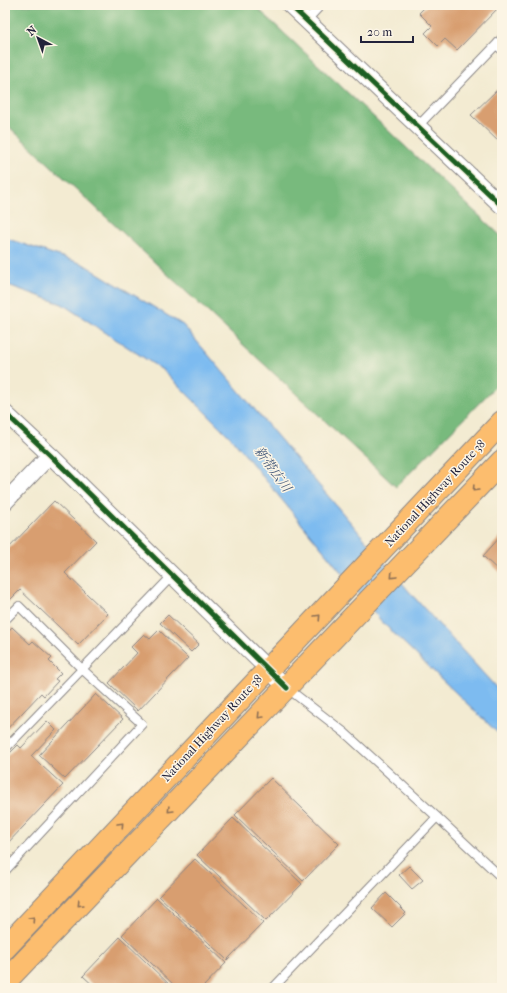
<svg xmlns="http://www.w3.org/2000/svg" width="507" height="993" font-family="'IM FELL French Canon','Noto Serif JP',serif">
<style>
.forest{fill:#78ba7d;stroke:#4d6e5c}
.water{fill:#7dbbf0;stroke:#506e96}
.building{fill:#d89e70}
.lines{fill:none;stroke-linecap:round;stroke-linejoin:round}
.service-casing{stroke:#8a8686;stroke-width:10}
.minor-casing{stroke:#8a8686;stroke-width:18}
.trunk-casing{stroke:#8a8686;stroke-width:24}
.service{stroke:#fff;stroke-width:8}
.minor{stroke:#fff;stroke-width:16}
.trunk{stroke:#fcbd6e;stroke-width:22}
.cycleway-casing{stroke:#fcf5e5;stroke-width:8}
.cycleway{stroke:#1b5e20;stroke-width:5}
.oneway{stroke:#8f7054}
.labels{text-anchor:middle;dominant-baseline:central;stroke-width:3;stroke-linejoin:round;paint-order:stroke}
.street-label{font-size:12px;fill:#22223b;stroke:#fcf5e5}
.water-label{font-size:13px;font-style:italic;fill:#42587a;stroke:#fcf5e5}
</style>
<rect width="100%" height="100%" fill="#fcf5e5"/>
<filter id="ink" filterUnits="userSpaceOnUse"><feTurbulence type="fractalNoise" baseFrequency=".025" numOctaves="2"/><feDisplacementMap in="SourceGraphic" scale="8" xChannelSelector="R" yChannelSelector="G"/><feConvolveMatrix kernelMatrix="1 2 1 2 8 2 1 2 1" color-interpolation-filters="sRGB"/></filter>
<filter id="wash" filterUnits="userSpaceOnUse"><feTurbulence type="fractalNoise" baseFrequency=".012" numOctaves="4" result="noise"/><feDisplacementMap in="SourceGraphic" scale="16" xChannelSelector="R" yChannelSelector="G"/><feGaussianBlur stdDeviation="0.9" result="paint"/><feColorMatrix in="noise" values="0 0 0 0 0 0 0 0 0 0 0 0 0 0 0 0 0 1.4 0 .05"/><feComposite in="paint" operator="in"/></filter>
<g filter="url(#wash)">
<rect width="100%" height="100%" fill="#f3ebd2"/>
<path class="forest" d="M5,5H254L502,237V380L396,487L5,123Z"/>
<path class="water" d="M5,238L83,264L183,325L413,596L502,694V737L382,622L232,439L164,371L62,304L5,284Z"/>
<g id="blocks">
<path class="building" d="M427,5H501L457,50L445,39L438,46L425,33L432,26L419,13Z
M497,90L502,95V145L471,115Z
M54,501L96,541L65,573L108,614L78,645L20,590L5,605V552Z
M502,535V574L483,556Z
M168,615L199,644L191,652L160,623Z
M12,627L30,644L33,641L52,658L49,661L61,673L55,679L58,681L44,696L41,693L5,731V635Z
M159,630L188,658L138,711L109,683L137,653L131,647L144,634L150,639Z
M96,694L123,719L65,779L39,755Z
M47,721L56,730L31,756L63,785L5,846V758L18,745L21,748Z
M271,778L339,844L303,881L235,815Z
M233,818L302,884L266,921L197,855Z
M195,859L263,923L227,960L159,896Z
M409,866L423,880L412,889L399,875Z
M386,893L406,913L392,927L372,908Z
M157,898L226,963L202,988H177L122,935Z
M120,937L173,988H96L83,976Z"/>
</g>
</g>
<g filter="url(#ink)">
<use href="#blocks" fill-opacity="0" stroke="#8a8686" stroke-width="1"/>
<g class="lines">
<defs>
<path id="service" d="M306,21L321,5
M496,45L502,38
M418,126L496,45L502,50
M5,620L19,606L82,669L142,724L5,871
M287,688L345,733L437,817L502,878
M5,749L173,575
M273,988L437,817"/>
<path id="minor" d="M290,5L502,206
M5,413L50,455L287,688
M5,502L50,455"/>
<path id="trunk" d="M5,948L502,422
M5,982L502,461"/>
</defs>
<use href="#service" class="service-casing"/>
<use href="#minor" class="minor-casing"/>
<use href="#trunk" class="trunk-casing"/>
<use href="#service" class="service"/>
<use href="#minor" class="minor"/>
<use href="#trunk" class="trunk"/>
<defs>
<path id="cycleway" d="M290,5L502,206
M5,413L50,455L287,688"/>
</defs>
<use href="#cycleway" class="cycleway-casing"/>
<use href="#cycleway" class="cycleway"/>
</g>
<defs><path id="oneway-chevron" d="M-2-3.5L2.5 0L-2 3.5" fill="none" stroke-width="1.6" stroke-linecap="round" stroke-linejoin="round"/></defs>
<g class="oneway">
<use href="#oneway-chevron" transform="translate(475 489) rotate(134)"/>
<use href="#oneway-chevron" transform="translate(393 576) rotate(133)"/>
<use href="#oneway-chevron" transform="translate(318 617) rotate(-47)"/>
<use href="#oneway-chevron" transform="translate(260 716) rotate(134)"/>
<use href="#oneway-chevron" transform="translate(170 810) rotate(134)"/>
<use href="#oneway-chevron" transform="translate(121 825) rotate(-47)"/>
<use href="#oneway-chevron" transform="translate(80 904) rotate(134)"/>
<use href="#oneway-chevron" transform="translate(32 919) rotate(-47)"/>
</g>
</g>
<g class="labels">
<g class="street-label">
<text transform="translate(435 493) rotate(-47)">National Highway Route 38</text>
<text transform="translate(212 728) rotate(-47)">National Highway Route 38</text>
</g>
<g class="water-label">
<text transform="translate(273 469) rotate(54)">新帯広川</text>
</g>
</g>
<rect width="507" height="993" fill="none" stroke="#fcf5e5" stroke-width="20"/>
<g transform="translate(38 38) rotate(319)" stroke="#fcf5e5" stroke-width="3" paint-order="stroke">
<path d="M0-3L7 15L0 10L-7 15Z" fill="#22223b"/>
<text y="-6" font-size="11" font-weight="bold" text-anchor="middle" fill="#22223b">N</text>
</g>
<path d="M361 36v6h52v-6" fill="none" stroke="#22223b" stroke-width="2"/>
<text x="367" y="36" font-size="12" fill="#22223b" stroke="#fcf5e5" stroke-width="3" paint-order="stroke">20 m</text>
</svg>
